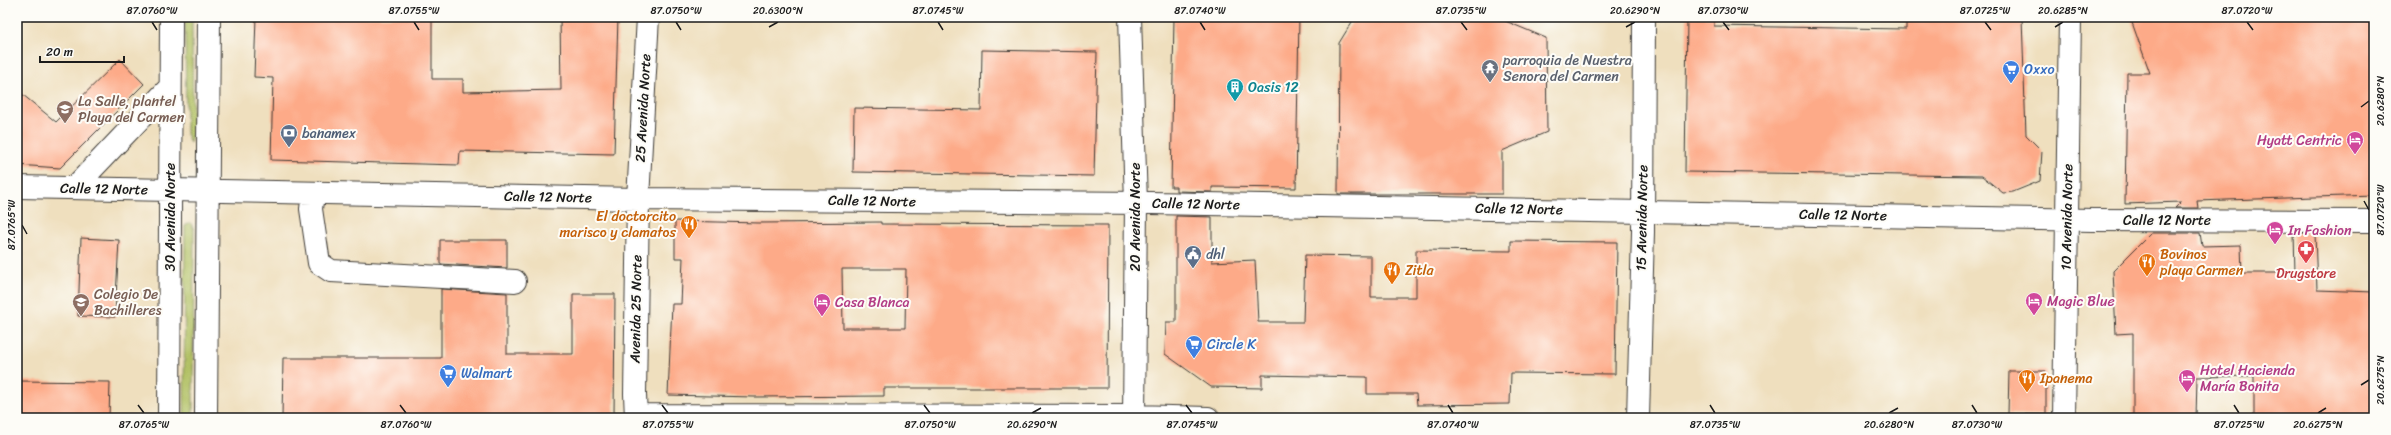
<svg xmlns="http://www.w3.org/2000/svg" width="2391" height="435" font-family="Sriracha,sans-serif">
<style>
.green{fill:#b1c063;stroke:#666e40}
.building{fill:#fdaa88;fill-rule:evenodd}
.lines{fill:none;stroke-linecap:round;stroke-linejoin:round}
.minor-casing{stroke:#3c3934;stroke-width:24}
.minor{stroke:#fff;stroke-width:22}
.ticks{fill:none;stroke:#1c1c1c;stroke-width:1.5}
.labels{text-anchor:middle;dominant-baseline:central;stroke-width:4;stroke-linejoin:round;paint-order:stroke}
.worship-label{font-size:14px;fill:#5b616d;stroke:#fdfcf7;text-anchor:start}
.shop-label{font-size:14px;fill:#366cbe;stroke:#fdfcf7;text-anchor:start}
.culture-label{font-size:14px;fill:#0d838f;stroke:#fdfcf7;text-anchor:start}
.education-label{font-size:14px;fill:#785e54;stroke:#fdfcf7;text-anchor:start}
.street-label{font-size:14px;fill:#1c1c1c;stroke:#fdfcf7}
.service-label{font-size:14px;fill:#4e5e75;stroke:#fdfcf7;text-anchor:start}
.hotel-label{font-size:14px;fill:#b23c85;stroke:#fdfcf7;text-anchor:start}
.food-label{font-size:14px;fill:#c56008;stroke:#fdfcf7;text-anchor:start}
.health-label{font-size:14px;fill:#be3a42;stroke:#fdfcf7}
.neatline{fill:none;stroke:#1c1c1c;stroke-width:1.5}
.ticks-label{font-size:10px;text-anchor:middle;fill:#1c1c1c}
</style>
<rect width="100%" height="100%" fill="#fdfcf7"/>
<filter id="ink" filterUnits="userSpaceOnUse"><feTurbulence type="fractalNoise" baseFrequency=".025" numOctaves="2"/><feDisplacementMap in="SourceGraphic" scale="8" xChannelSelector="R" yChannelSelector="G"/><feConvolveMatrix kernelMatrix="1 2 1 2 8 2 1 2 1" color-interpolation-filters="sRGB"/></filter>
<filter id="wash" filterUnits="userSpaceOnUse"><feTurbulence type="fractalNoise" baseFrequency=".012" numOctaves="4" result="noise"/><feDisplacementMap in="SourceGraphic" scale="16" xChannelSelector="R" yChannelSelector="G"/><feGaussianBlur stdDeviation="0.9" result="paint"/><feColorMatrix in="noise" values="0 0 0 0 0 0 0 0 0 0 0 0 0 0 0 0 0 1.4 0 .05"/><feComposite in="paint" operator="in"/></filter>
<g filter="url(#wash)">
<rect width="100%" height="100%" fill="#efdfbe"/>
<path class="green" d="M185,17H192L193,133L190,143L186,133Z
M190,222L194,229L193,418H184L185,226Z"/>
<g id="blocks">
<path class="building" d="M256,17H432V79H463V92L561,90L560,17H618L614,154L460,151L459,165L271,160L273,78L254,77Z
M1174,17H1299L1296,188L1212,187V192L1176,191V187H1171Z
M1355,17H1502L1503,20L1546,38L1547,132L1502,151V194H1338L1339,43Z
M1687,17H1714V26L1906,29V17H2022L2026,135L2042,151L2040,181L2013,192L2003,193L1982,176L1685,172Z
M2130,17H2374V195L2197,201L2198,208H2175L2181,202L2125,204L2127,73H2150Z
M982,50L1097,52L1094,176L853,172L854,108L981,110Z
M120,59L144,84L60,168L17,165V90L56,122Z
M1176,216L1212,217V262L1255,260L1258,322H1303L1305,255L1371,256V297H1416V250L1511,251V241L1617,242L1615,374L1511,373L1510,404L1417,405L1416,394H1367V377L1262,375V388L1211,387L1165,354L1166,322H1176Z
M675,221L759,223L881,222V224L1108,225L1107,388H884V396L754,397L668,395L672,304H681L683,258H675ZM842,269H906L905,328H843Z
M2151,233H2200L2202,246L2241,245L2242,273H2295L2294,233H2315L2317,290L2374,292V418H2254V376L2197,377L2196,418H2133V333L2116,334L2113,271Z
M81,238L119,240L115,317L78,316Z
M440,240H507V268L440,264Z
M441,289L507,293V354H573V294H615L614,418H282L283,358H441Z
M2009,371H2046V415L2008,414Z
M17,381L110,382L109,418H17Z"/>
</g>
</g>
<g filter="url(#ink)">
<use href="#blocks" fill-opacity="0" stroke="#3c3934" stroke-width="1"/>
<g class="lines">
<defs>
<path id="minor" d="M1130,17L1136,203L1134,418
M17,187L638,199L1150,203L2093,220L2374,221
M74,188L170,87
M313,193L311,209L319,263L331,271L515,281
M636,415L1134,416L1208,418
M169,418L171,17
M206,418L209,17
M636,418L635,394L638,199L648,17
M1638,418L1643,232L1644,17
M2064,418L2070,17"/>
</defs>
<use href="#minor" class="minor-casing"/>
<use href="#minor" class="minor"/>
</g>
</g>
<path class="ticks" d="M152,22L157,30M414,22L419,30M676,22L681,30M938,22L943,30M1200,22L1205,30M1461,22L1467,30M1723,22L1729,30M1985,22L1991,30M2247,22L2253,30M769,27L778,22M1626,27L1635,22M2055,27L2063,22M2361,107L2369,101M2364,201L2369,210M22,225L27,234M2361,385L2369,380M138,405L144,413M400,405L406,413M662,405L668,413M924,405L930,413M1186,405L1192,413M1448,405L1453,413M1710,405L1715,413M1972,405L1977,413M2234,405L2239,413M1032,413L1041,408M1889,413L1898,408M2318,413L2326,408"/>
<defs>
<symbol id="temple-pin" viewBox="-11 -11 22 30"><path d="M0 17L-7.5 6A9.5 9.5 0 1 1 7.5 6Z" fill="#6b7280" stroke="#fdfcf7"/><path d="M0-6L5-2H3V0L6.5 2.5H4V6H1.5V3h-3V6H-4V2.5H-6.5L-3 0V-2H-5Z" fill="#fff"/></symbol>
<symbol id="supermarket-pin" viewBox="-11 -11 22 30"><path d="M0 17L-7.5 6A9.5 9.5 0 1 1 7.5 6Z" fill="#3f7fe0" stroke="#fdfcf7"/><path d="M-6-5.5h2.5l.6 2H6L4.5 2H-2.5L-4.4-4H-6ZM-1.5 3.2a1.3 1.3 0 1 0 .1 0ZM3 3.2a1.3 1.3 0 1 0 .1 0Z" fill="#fff"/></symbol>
<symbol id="building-pin" viewBox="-11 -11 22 30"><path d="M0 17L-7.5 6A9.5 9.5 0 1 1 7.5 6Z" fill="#0f9aa8" stroke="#fdfcf7"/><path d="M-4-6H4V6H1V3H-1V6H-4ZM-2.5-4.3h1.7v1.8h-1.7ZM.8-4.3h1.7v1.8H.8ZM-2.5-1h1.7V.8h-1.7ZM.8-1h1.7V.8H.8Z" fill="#fff"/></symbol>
<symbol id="school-pin" viewBox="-11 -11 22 30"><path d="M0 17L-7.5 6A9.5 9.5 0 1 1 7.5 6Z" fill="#8d6e63" stroke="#fdfcf7"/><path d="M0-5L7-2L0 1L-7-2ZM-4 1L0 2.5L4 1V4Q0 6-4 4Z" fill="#fff"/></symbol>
<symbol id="bank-pin" viewBox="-11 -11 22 30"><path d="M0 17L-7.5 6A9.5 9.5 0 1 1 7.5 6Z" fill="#5c6f8a" stroke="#fdfcf7"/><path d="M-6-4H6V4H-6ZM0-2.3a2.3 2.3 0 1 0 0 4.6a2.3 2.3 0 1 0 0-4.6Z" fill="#fff"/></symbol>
<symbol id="hotel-pin" viewBox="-11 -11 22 30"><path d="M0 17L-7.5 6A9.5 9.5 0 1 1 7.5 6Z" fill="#d1479c" stroke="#fdfcf7"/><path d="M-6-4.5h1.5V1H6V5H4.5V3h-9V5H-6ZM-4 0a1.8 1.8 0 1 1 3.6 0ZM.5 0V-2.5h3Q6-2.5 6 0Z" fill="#fff"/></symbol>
<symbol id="restaurant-pin" viewBox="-11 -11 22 30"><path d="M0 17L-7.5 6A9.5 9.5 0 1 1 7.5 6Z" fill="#e8710a" stroke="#fdfcf7"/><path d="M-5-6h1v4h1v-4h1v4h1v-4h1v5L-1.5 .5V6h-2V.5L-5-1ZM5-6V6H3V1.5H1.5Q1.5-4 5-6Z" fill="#fff"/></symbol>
<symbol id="pharmacy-pin" viewBox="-11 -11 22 30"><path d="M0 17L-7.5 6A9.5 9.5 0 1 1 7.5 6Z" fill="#e0444e" stroke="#fdfcf7"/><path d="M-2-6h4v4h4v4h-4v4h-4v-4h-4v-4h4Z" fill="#fff"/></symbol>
<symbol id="civic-pin" viewBox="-11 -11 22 30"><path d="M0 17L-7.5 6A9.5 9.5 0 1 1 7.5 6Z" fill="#5c6f8a" stroke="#fdfcf7"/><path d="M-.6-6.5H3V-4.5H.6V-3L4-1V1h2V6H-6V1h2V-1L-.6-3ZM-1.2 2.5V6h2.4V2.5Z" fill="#fff"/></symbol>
</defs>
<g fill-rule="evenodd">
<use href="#temple-pin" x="1480" y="58" width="20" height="27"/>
<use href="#supermarket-pin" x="2001" y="59" width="20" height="27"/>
<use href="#building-pin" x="1225" y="77" width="20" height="27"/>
<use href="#school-pin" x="55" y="99" width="20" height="27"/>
<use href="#bank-pin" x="279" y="123" width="20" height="27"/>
<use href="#hotel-pin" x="2345" y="130" width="20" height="27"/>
<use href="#restaurant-pin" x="679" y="214" width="20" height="27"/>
<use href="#hotel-pin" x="2265" y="220" width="20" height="27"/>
<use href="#pharmacy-pin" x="2296" y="239" width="20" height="27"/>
<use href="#civic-pin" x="1183" y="244" width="20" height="27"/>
<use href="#restaurant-pin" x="2137" y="252" width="20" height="27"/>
<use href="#restaurant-pin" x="1382" y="260" width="20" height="27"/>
<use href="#hotel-pin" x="2024" y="291" width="20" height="27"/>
<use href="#school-pin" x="71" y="292" width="20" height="27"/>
<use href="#hotel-pin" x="812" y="292" width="20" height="27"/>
<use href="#supermarket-pin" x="1184" y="334" width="20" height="27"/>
<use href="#supermarket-pin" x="438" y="363" width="20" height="27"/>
<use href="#restaurant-pin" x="2017" y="368" width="20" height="27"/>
<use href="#hotel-pin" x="2177" y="368" width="20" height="27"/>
</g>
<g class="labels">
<g class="worship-label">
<text x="1503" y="60">parroquia de Nuestra<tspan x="1503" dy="16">Senora del Carmen</tspan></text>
</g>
<g class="shop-label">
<text x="2024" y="69">Oxxo</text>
<text x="1207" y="344">Circle K</text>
<text x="461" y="373">Walmart</text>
</g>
<g class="culture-label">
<text x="1248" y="87">Oasis 12</text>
</g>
<g class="education-label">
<text x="78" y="101">La Salle, plantel<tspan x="78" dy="16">Playa del Carmen</tspan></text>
<text x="94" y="294">Colegio De<tspan x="94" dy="16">Bachilleres</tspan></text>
</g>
<g class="street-label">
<text transform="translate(643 108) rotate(-87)">25 Avenida Norte</text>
<text transform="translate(104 189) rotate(1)">Calle 12 Norte</text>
<text transform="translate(548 197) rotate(1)">Calle 12 Norte</text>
<text transform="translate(872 201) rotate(1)">Calle 12 Norte</text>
<text transform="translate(1196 204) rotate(1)">Calle 12 Norte</text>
<text transform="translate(1519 209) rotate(1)">Calle 12 Norte</text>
<text transform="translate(1843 215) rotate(1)">Calle 12 Norte</text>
<text transform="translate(170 217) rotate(-90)">30 Avenida Norte</text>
<text transform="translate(1135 217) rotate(-90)">20 Avenida Norte</text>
<text transform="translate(2067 217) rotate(-89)">10 Avenida Norte</text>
<text transform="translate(1642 218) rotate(-89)">15 Avenida Norte</text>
<text x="2167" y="220">Calle 12 Norte</text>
<text transform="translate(636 309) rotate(-89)">Avenida 25 Norte</text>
</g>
<g class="service-label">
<text x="302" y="133">banamex</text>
<text x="1206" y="254">dhl</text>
</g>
<g class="hotel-label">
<text x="2342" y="140" text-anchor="end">Hyatt Centric</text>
<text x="2288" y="230">In Fashion</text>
<text x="2047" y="301">Magic Blue</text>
<text x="835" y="302">Casa Blanca</text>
<text x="2200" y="370">Hotel Hacienda<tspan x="2200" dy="16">María Bonita</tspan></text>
</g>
<g class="food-label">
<text x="676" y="216" text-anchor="end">El doctorcito<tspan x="676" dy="16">marisco y clamatos</tspan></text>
<text x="2160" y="254">Bovinos<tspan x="2160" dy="16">playa Carmen</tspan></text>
<text x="1405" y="270">Zitla</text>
<text x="2040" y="378">Ipanema</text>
</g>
<g class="health-label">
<text x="2306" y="273">Drugstore</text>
</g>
</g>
<rect width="2391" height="435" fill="none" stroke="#fdfcf7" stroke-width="44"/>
<path d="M40 56v6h84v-6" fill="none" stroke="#1c1c1c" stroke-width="2"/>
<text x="46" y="56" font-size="12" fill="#1c1c1c" stroke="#fdfcf7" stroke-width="3" paint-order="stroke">20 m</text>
<rect x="22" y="22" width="2347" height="391" class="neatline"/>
<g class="ticks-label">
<text x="152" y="14">87.0760°W</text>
<text x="414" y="14">87.0755°W</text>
<text x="676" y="14">87.0750°W</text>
<text x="778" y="14">20.6300°N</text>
<text x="938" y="14">87.0745°W</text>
<text x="1200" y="14">87.0740°W</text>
<text x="1461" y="14">87.0735°W</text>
<text x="1635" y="14">20.6290°N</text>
<text x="1723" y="14">87.0730°W</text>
<text x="1985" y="14">87.0725°W</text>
<text x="2063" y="14">20.6285°N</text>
<text x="2247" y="14">87.0720°W</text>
<text transform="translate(2380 101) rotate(-90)" y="4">20.6280°N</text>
<text transform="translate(2380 210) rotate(-90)" y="4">87.0720°W</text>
<text transform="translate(11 225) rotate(-90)" y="4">87.0765°W</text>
<text transform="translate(2380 380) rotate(-90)" y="4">20.6275°N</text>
<text x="144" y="428">87.0765°W</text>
<text x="406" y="428">87.0760°W</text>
<text x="668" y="428">87.0755°W</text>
<text x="930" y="428">87.0750°W</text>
<text x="1032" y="428">20.6290°N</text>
<text x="1192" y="428">87.0745°W</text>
<text x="1453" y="428">87.0740°W</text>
<text x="1715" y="428">87.0735°W</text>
<text x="1889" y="428">20.6280°N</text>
<text x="1977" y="428">87.0730°W</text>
<text x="2239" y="428">87.0725°W</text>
<text x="2318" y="428">20.6275°N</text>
</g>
</svg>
